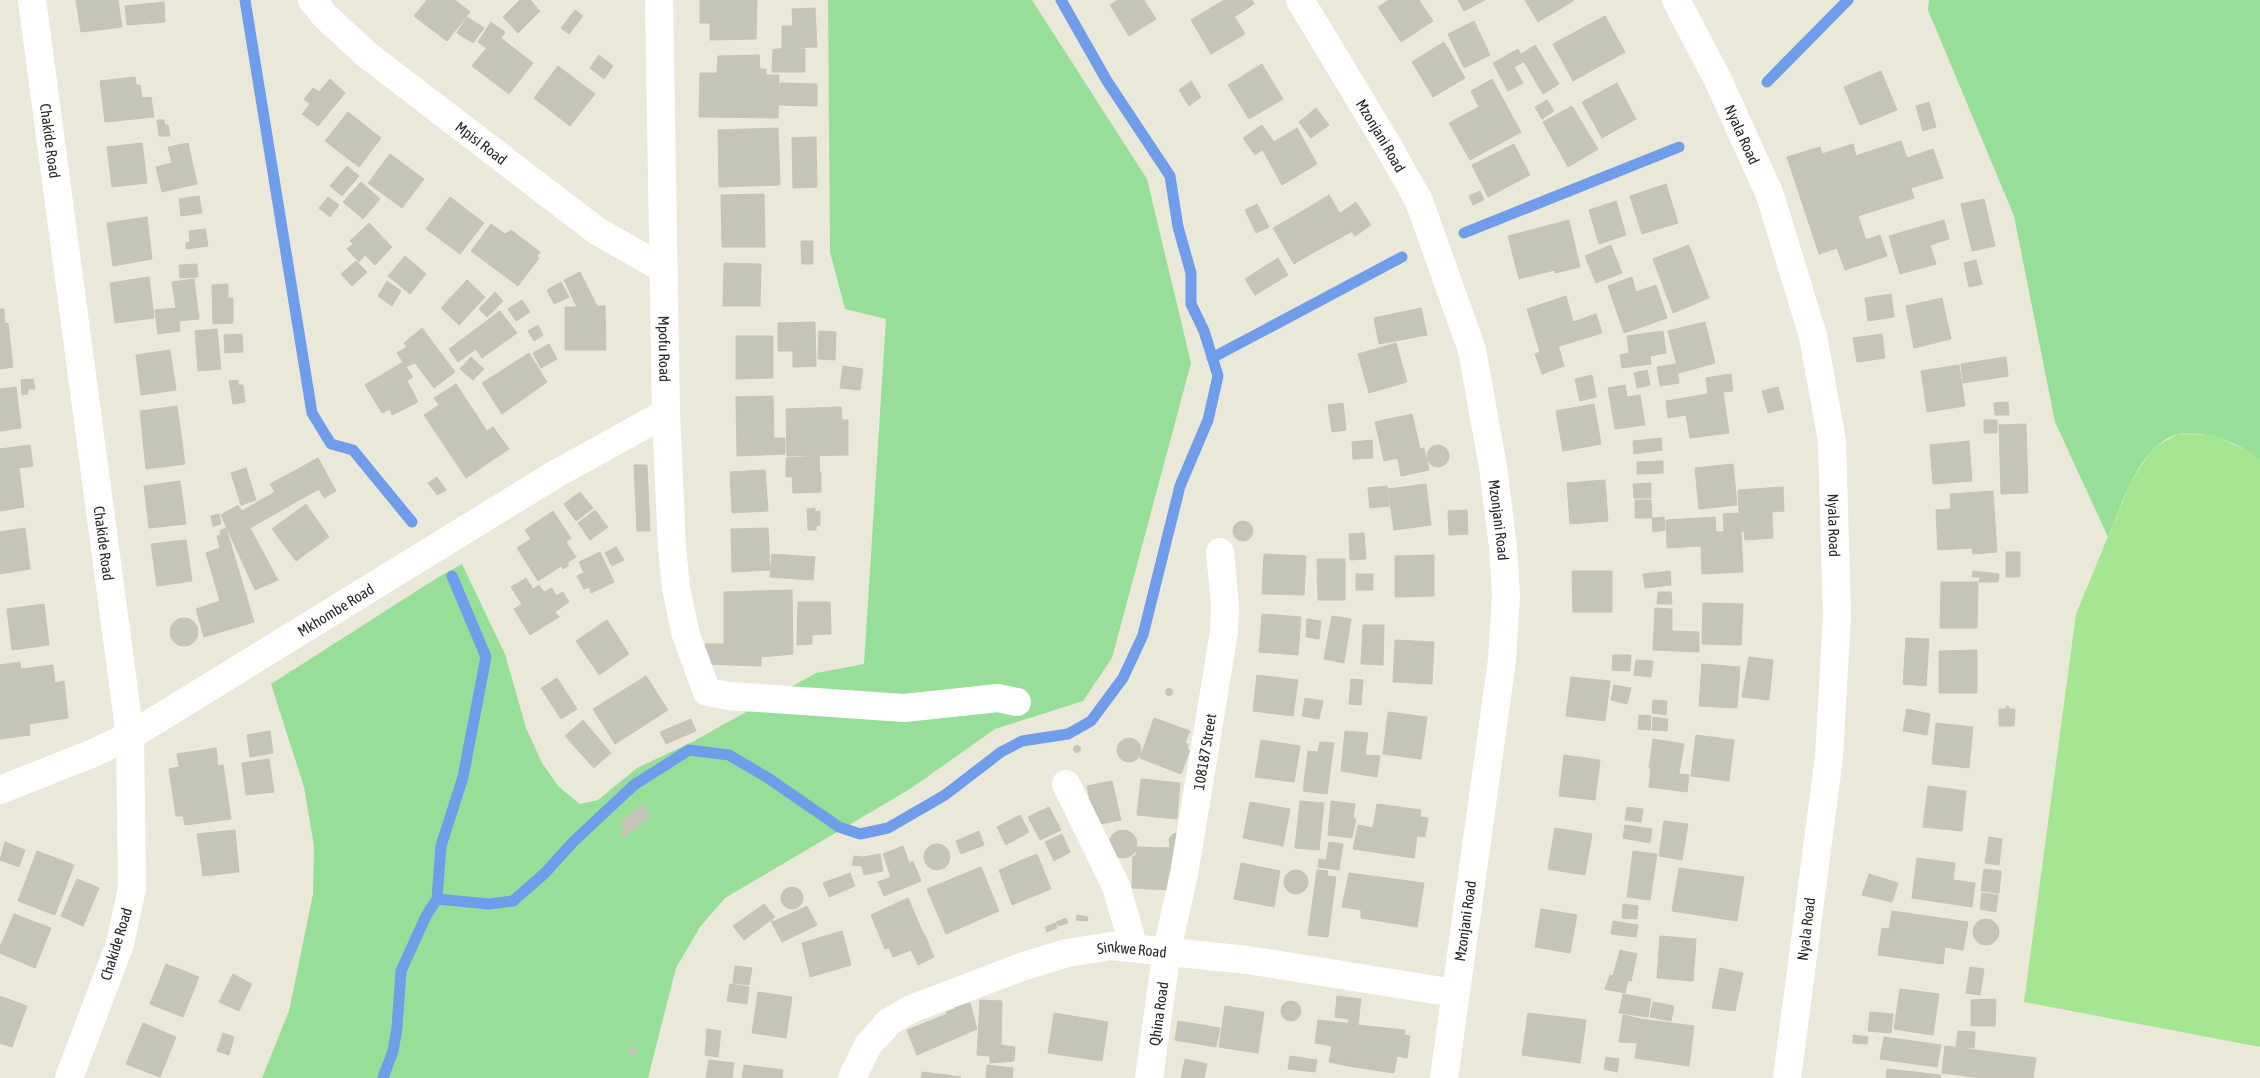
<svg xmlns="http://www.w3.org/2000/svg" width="2260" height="1078" font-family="'Asap Condensed',sans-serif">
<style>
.green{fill:#97df98}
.pitch{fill:#a5e693}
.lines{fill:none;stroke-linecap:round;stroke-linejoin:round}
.stream{stroke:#6f9de9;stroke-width:11}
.building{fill:#c5c4b9;stroke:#c5c5b3}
.minor{stroke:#fff;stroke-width:28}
.labels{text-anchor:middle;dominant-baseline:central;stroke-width:4.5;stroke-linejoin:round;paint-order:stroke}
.street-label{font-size:15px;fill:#282828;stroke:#fff}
</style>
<rect width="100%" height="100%" fill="#eae9d9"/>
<path class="green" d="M828,0H1032L1147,179L1191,363L1112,658L1083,701L995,729L910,789L725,898L700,927L676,968L648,1078H262L289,1011L313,894L314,846L304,787L271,684L440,576L462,564L505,654L526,728L542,763L559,787L580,804L598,800L637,768L692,742L816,673L864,664L886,319L845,309L830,252Z
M1929,0H2260V460C2243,446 2219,435 2197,434C2191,434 2183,433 2178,434C2140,444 2121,505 2108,537L2055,422L2014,216L1928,10Z"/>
<path class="pitch" d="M2178,434L2213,435L2252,453L2260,460V1047L2024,1002L2076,614L2130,483L2153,448Z"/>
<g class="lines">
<path class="stream" d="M245,0L312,413L331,444L353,450L412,522
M1767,82L1848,0
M1464,233L1679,147
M1212,358L1402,257
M437,899L441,846L463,777L486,657L452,576
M383,1078L393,1051L397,1028L401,971L426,916L437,899L489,904L513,901L545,873L573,842L634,785L689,750L729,755L768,778L839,827L860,834L888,828L945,795L1001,752L1022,741L1068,734L1091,721L1123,678L1143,635L1180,486L1208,420L1218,376L1204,331L1191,304V273L1178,227L1170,176L1107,81L1061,0"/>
</g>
<path class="building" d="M76,0H118L122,27L81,32Z
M427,0H455L470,12L447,41L414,16Z
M520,0H530L540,11L518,33L503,17Z
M700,0H757L756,39L710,40V23H700Z
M1118,0H1144L1156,19L1129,36L1110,5Z
M1224,0L1245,34L1211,54L1191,20Z
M1224,0H1252L1254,4L1234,17Z
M1389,0H1419L1433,21L1401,42L1378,7Z
M1458,0H1485L1464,11Z
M1525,0H1572L1573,1L1538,22Z
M164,2L165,22L127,25L125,6Z
M815,8L817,47L782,48V26H793L792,9Z
M575,10L583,16L569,34L561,28Z
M1605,16L1625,52L1573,81L1553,44Z
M467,17L484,28L473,43L457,33Z
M1474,21L1490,55L1464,68L1448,34Z
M491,22L505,32L492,52L478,42Z
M497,35L533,63L509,94L472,66Z
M1444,42L1465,78L1433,97L1412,62Z
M1535,45L1559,84L1543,94L1520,55Z
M782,48L805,49V72H772L773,50Z
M1518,49L1525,61L1514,67L1523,83L1508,91L1493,63Z
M599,55L613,66L604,79L590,68Z
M759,55L760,69H766V75H779L778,118L699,117L700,73H717L718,56Z
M1262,64L1283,99L1249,119L1228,85Z
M558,66L595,94L570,126L534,98Z
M1881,71L1897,110L1860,125L1844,87Z
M135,77L136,85H140L142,98L151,97L154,117L105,122L100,81Z
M330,79L345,93L318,126L302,114L310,104L304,99L313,88L319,92Z
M1492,79L1521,132L1470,160L1449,123L1479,107L1471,91Z
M1191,81L1201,97L1189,106L1179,90Z
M780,83L817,84V106L779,105Z
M1617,83L1636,119L1602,138L1582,102Z
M1547,100L1554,111L1542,119L1535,107Z
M1929,102L1936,127L1923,131L1916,106Z
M1572,106L1598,149L1568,167L1543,122Z
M1316,108L1329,125L1311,138L1299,122Z
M348,112L381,138L359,167L325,141Z
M157,120H164L165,125H168L170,136H159Z
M1262,125L1274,142L1255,155L1243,138Z
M778,128L780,185L719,187L718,130Z
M1297,128L1317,164L1282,185L1262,149Z
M816,137L817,187L793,188L792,138Z
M1901,141L1907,158L1933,149L1943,178L1911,188L1914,198L1858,216L1866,240L1880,235L1887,256L1845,270L1837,248L1819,254L1787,157L1820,147L1822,154L1853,144L1857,159L1858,155Z
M142,143L147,183L112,187L107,147Z
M188,143L197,184L162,192L156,167L172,163L168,147Z
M1514,144L1530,175L1488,197L1472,165Z
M390,154L424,179L402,208L368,183Z
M347,166L359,176L342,196L330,186Z
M361,182L380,199L363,219L343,202Z
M1666,184L1678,223L1642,234L1630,196Z
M1480,191L1484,200L1473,205L1469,196Z
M764,194L765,247H722L721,195Z
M1329,195L1351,232L1316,251L1296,215Z
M199,196L202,213L181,216L179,199Z
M328,197L339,205L330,217L319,208Z
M450,197L484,223L460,254L426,229Z
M1984,199L1995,246L1972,251L1961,204Z
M1616,201L1626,235L1599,244L1589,210Z
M1356,202L1371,225L1355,236L1339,214Z
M1257,204L1269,227L1256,233L1245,210Z
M1296,215L1316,251L1294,264L1273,228Z
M147,217L152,259L113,266L107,223Z
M1569,220L1580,267L1555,273V270L1519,279L1508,236Z
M1944,220L1949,239L1930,245L1936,264L1900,274L1889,236Z
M369,223L392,247L375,265L365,255L359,262L347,249L353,244L350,241Z
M491,224L505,234L511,230L540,252L537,256L539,258L518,286L471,251Z
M205,229L208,246L186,249V243L190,242L189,231Z
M801,241H813V264H802Z
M1611,245L1622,273L1596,283L1585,256Z
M1689,245L1709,298L1673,313L1653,259Z
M405,256L426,274L410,294L388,276Z
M1278,258L1288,275L1255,295L1245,279Z
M1976,260L1982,284L1969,287L1964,263Z
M356,261L367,272L352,286L341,274Z
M724,263L761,264L760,306H723Z
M197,264L198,277L180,278L179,265Z
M580,272L597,306H605L606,350H565V307H577L564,280Z
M149,277L154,318L115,323L110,283Z
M1632,277L1636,292L1656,285L1667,318L1624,333L1608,286Z
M194,279L199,319L179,321L180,331L158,334L155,310L176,308L172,282Z
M467,280L485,297L459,325L441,308Z
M387,281L401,291L392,306L378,296Z
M561,282L569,297L554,304L547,290Z
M228,284V298H233V323L213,324L212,285Z
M495,292L503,301L487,317L479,309Z
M1891,294L1894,317L1868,321L1865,298Z
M1566,296L1573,322L1596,314L1602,333L1540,352L1527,309Z
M1942,298L1951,339L1914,348L1906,306Z
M522,300L530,312L516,321L508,309Z
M1421,308L1427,335L1379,344L1374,318Z
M0,309H4L5,324L8,323L13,367L0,369Z
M500,311L517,333L482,358L476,349L458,362L449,349Z
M815,322L816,366L793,367V351H778V323Z
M1705,322L1715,363L1679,373L1668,331Z
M538,325L543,335L534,341L528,331Z
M422,328L455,372L434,388L415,363L406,367L413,377L407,381L418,402L392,415L390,409L382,413L365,385L403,362L397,353L407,347L404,343Z
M217,329L221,369L198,371L195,331Z
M819,331L836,332L835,360L818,359Z
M1663,331L1666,353L1650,356L1651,364L1622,368L1620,355L1629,353L1627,336Z
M242,334L243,352L225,353L224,335Z
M1882,334L1885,358L1857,362L1853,338Z
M736,336H773V378L736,379Z
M1396,343L1407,382L1369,393L1358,354Z
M549,344L557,359L541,368L533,353Z
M1558,345L1564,366L1542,374L1535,354Z
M170,350L176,390L141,395L136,355Z
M529,353L547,382L502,414L482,383Z
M471,357L484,369L473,380L460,369Z
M2006,357L2008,376L1963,383L1961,364Z
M1676,364L1679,383L1660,386L1657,367Z
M1959,365L1965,406L1927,412L1921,371Z
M843,366L863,369L860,390L840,388Z
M1647,370L1650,385L1637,388L1634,373Z
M1731,374L1733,391L1723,392L1729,433L1690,438L1686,415L1668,418L1666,401L1708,394L1706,378Z
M1592,375L1596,397L1580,401L1575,379Z
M33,379L35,389H28V394L22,395L21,380Z
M238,380V385H243L245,402L233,404L229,381Z
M456,384L487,431L493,427L509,449L466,478L424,415L439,405L434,398Z
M1625,385L1627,397L1640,395L1645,425L1615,429L1608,388Z
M16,387L21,428L0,431V389Z
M1778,387L1784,409L1768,413L1762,391Z
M773,396L774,438H785V454L737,456L736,397Z
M2008,402L2009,415H1995L1994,403Z
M1343,403L1346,430L1332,432L1328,405Z
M1594,404L1601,444L1563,451L1556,411Z
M177,406L185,464L146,469L140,411Z
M841,407L842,420H848V455L787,456L786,409Z
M1412,414L1421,453L1384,461L1375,422Z
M1984,420H1997V433H1984Z
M2026,424L2028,493L2001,494L1999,425Z
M1661,438L1662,450L1634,454L1633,441Z
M1372,440L1373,458L1353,459L1352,442Z
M1969,441L1972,481L1933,484L1930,445Z
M30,445L33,466L19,468L24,507L0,511V449Z
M1427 456a11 11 0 1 1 22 0a11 11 0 1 1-22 0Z
M1424,448L1429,470L1401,476L1397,454Z
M819,456L820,475L786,477V458Z
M318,458L336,491L324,498L319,489L250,528L278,580L255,590L221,515L238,505L242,511L275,492L270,484Z
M1663,461V473L1637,474V462Z
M1733,464L1737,505L1699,509L1695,468Z
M634,465H647L650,531H637Z
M246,468L256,500L241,505L231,473Z
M765,470L768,511L732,513L730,472Z
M821,473V492L793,493L792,474Z
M437,477L446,490L437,495L428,483Z
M1605,480L1608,521L1570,524L1567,483Z
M180,481L186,524L149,528L144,486Z
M1651,483V498H1634L1633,484Z
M1426,484L1431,525L1394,530L1388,489Z
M1387,486L1389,506L1370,508L1368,488Z
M1783,487L1784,511L1772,512L1773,538L1745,540L1744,531L1724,532L1723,514L1739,513L1738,490Z
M1993,491L1997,552L1973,554L1972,548L1938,550L1936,510L1951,509L1950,494Z
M580,492L593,508L576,521L564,504Z
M1635,500H1651L1652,518H1635Z
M306,504L329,537L296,561L272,529Z
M815,508V512L820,511V525L816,526V530H808L807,509Z
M595,510L608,527L590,540L578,523Z
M1467,510L1468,534L1449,535L1448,511Z
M553,511L571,538L566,542L576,557L567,563L569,565L563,569L561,566L538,581L517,548L531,539L525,530Z
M219,514L221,524L213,526L211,516Z
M1664,517L1665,530L1653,532L1652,518Z
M1715,517L1716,532L1741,531L1743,572L1702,574L1701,546L1667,548L1666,520Z
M1233 531a10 10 0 1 1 20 0a10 10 0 1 1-20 0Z
M25,528L30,569L0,574V532Z
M226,528L254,622L204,637L196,609L220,601L206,553L220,548L217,536L221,535L220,531Z
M768,528L770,570L732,572L731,529Z
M1364,533L1366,559L1350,560L1349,534Z
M186,540L192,581L157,586L151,544Z
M616,547L624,560L612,566L605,553Z
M600,552L614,582L591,593L589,587L584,589L577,576L584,573L579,562Z
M2006,552H2020V577H2006Z
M772,554L815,557L813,580L770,577Z
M1264,554L1306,556L1304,595L1262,594Z
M1434,555V596L1395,597V556Z
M1317,559H1345V600H1318Z
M1572,571H1612V612H1573Z
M1670,571L1671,585L1645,588L1643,574Z
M1973,571L1999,574L1998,582H1979L1980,577H1972Z
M1356,574H1373V590H1356Z
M526,578L533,589L539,585L544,592L552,588L556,596L563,592L569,602L555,612L559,617L530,635L514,609L522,604L511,587Z
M1941,582H1978L1977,628H1940Z
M792,590L793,654L761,657V666L705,664V644H724V592Z
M1658,592H1671L1672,604H1657Z
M798,602H830L831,634L812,635V644L797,645Z
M1703,603L1743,604L1741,645L1702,644Z
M44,604L49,645L12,650L7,609Z
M1655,608L1672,609V631L1699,632V652L1653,650Z
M1262,614L1301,617L1298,655L1259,652Z
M1332,616L1351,619L1344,663L1324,659Z
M170 632a14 14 0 1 1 28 0a14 14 0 1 1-28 0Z
M1307,619L1321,621L1319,639L1306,637Z
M607,620L629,654L599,675L576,641Z
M1363,625H1384L1383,665L1361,664Z
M1906,638L1929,639L1926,686L1903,684Z
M1395,640L1434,642L1432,684L1393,682Z
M1977,650V693H1939V651Z
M1613,655H1631L1630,671L1612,670Z
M1749,657L1773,660L1769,700L1742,697Z
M1636,660L1653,661L1651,677L1634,675Z
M20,662L21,669L53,665L55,683L64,681L68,718L29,724L30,735L0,739V665Z
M1702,664L1740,667L1737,708L1699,706Z
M1257,675L1298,680L1293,716L1253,711Z
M646,676L668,710L615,744L593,709Z
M1571,677L1610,681L1605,721L1566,716Z
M557,678L577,709L561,719L541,688Z
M1351,679L1363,680L1361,705L1349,704Z
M1614,685L1631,688L1627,704L1611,700Z
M1165.5 692a3.5 3.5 0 1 1 7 0a3.5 3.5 0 1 1-7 0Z
M1305,698L1323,701L1319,719L1302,716Z
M1653,700L1667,701L1666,715L1652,713Z
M2006,706L2009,707V709H2015L2014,726H1999V709H2006Z
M1907,709L1930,714L1927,735L1903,731Z
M1388,712L1427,717L1421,759L1383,754Z
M1639,715L1651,716L1650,730L1638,729Z
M1653,717L1668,719L1667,731L1652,730Z
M1154,718L1190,731L1185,743L1188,744L1187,749L1190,750L1181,774L1140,758Z
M691,719L696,731L666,744L660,732Z
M583,720L611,753L594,768L565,736Z
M1936,723L1973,727L1969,768L1932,764Z
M270,731L273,753L250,757L247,735Z
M1345,731L1368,733L1365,755L1380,756L1377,777L1341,771Z
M1696,735L1734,740L1729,781L1691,776Z
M1117 750a12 12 0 1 1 24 0a12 12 0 1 1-24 0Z
M1653,739L1684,744L1679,774L1689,775L1687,792L1649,787L1651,768H1649Z
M1261,740L1300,746L1294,782L1255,777Z
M1320,742L1334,743L1327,794L1303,791L1308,751L1318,752Z
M1073.5 749a3.5 3.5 0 1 1 7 0a3.5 3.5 0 1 1-7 0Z
M216,748L218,766L223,765L231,819L185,825L183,816H176L169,769L179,767L177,754Z
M1564,755L1600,760L1595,800L1559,796Z
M269,759L274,792L246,795L242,763Z
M1141,779L1180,783L1177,819L1137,815Z
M1112,781L1121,820L1095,825L1087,786Z
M1928,786L1966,791L1962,831L1923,827Z
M1300,801L1324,803L1319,850L1295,848Z
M1331,801L1355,804L1353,819H1356L1352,838L1328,835Z
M1250,802L1290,809L1283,846L1243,838Z
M1377,804L1421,810L1420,817L1428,818L1425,837L1417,836L1414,858L1353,849L1358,825L1373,828Z
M642,805L651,816L624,837L620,832L625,828L620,822Z
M1049,807L1061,830L1040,840L1028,817Z
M1627,807L1643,809L1641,822L1625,820Z
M1020,815L1029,832L1006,845L997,827Z
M1664,821L1688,824L1682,860L1659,856Z
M1625,825L1652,829L1650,843L1623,838Z
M1555,828L1592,834L1585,875L1548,869Z
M1109 844a14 14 0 1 1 28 0a14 14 0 1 1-28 0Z
M235,830L239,872L203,876L197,834Z
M979,831L984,845L961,854L956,841Z
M1178,833L1175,851L1170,848L1169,839L1173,834Z
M1062,834L1070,852L1054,861L1045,842Z
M1989,837L2002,839L1999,865L1985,863Z
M5,842L25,850L19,867L0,860Z
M1329,842L1343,844L1339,870L1318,867L1319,859L1326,860Z
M924 857a13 13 0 1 1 26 0a13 13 0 1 1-26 0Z
M903,846L909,863L913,861L921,881L884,896L878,882L891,877L883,854Z
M1136,847L1173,848L1171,890L1132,888L1133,856H1136Z
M37,851L74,865L55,915L18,901Z
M1633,851L1657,854L1650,900L1627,897Z
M880,854L883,871L864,875L862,866L852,865L854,856L863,857Z
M1037,854L1051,889L1012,905L999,870Z
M1917,858L1955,863L1953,880L1975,883L1972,907L1912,898Z
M1241,863L1280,871L1274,907L1234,899Z
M981,867L999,911L946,934L927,889Z
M1679,868L1744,877L1737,921L1672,911Z
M1984,869L2001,871L1999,893L1981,891Z
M1317,870L1328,871L1327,876L1336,877L1328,937L1308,935Z
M1284 882a12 12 0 1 1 24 0a12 12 0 1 1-24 0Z
M850,873L855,886L829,897L823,883Z
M1349,873L1424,883L1417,927L1361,918V910L1342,907Z
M1869,874L1898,883L1892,902L1862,895Z
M77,879L99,888L83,926L61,916Z
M781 898a11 11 0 1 1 22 0a11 11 0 1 1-22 0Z
M1982,893L1998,895L1996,912L1980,909Z
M908,898L923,933L885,949L871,915Z
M764,904L775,917L744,940L733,926Z
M1623,904L1638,906L1637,919L1622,918Z
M807,906L817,925L782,942L771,921H775Z
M1541,909L1577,915L1570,953L1535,947Z
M1892,911L1968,922L1963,950L1945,947L1943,964L1878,955L1882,928L1889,929Z
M14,914L51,928L35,968L0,953V947Z
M1077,915L1088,917L1087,921L1076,920Z
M1066,918L1068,923L1058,926L1056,922Z
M1973 932a13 13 0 1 1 26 0a13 13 0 1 1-26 0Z
M1613,921L1638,925L1636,937L1611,934Z
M1055,923L1057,928L1047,932L1045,927Z
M842,931L851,965L810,977L802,943Z
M924,933L934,957L918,965L911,950L893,957L889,948Z
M1660,936L1696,939L1693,981L1657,978Z
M1620,950L1637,954L1631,981L1613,976Z
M166,964L199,977L183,1017L150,1004Z
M735,966L752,968L749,985L733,983Z
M1970,967L1984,969L1980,995L1966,993Z
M1720,968L1743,973L1735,1011L1712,1008Z
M233,974L252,984L239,1011L219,1002Z
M1610,975L1628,980L1625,993L1605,989Z
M730,984L749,987L747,1004L727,1001Z
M1900,989L1939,994L1933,1035L1894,1029Z
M758,992L792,997L786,1038L752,1033Z
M1623,994L1651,999L1648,1017L1619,1013Z
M0,996L27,1006L12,1047L0,1043Z
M1337,996L1361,999L1358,1025L1405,1030L1404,1035L1410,1036L1407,1058L1397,1056L1394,1073L1348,1066L1353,1024L1348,1022L1349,1019L1335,1017Z
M1996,999L1995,1026H1971V1000Z
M980,1000L1002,1001L1001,1045L1015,1047L1014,1061L990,1063V1056L977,1055Z
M1281 1011a10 10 0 1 1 20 0a10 10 0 1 1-20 0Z
M1653,1002L1674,1006L1671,1021L1650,1017Z
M970,1003L977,1029L917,1055L907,1030L947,1014L946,1012L955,1009L956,1006Z
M1225,1006L1264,1012L1258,1053L1219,1047Z
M1870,1012L1893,1014L1891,1033L1868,1031Z
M1054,1013L1108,1022L1102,1061L1048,1053Z
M1528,1013L1586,1020L1580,1063L1522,1055Z
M1623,1015L1641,1019L1638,1043L1619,1042Z
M1641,1019L1694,1026L1689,1066L1635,1058Z
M1318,1020L1353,1024L1348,1066L1329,1062L1332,1046L1315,1043Z
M1178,1021L1220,1028L1216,1047L1175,1040Z
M143,1023L176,1037L160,1077L126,1064Z
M707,1029L721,1031L718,1057L705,1055Z
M1958,1031L1975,1032L1974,1048L1956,1047Z
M223,1033L234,1037L229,1055L217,1051Z
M1853,1035L1868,1037L1867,1044L1853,1043Z
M1884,1037L1941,1045L1937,1067L1880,1059Z
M1945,1046L2036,1058L2033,1078H1981L1942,1073Z
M629.5 1051a3.5 3.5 0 1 1 7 0a3.5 3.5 0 1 1-7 0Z
M1290,1056L1317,1060L1315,1072L1288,1069Z
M1606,1057L1619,1059L1617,1072L1604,1069Z
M1185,1059L1207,1064L1204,1078H1181Z
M709,1060L734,1063L732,1078H706Z
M744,1065L783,1070L782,1078H742Z
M987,1065L1013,1068L1012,1078H986Z
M1887,1069L1941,1075L1940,1078H1886Z
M922,1072L961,1077L921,1078Z"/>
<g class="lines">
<g class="minor">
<path id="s1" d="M32,0L130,736L132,888L120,944L69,1078"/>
<path id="s2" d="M312,0L325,16L366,54L597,231L664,269"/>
<path id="s3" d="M659,0L666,413L672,548L676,588L686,635L707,692L730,696L904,708L998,698L1017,702"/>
<path id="s4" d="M1300,0L1388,146L1419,201L1472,350L1493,467L1503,547L1506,595L1502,660L1444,1078"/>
<path id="s5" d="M1676,0L1718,80L1770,195L1813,336L1832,441L1837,616L1829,757L1787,1078"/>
<path d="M1066,784L1116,886L1134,948"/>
<path id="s6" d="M0,790L91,754L130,736L554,475L666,413"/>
<path id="s7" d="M852,1078L868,1045L883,1029L887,1023L911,1009L1024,966L1067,953L1111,946L1248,960L1454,993"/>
<path id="s8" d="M1149,1078L1167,950L1184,874L1224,632L1225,605L1220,552"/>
</g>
</g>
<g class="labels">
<g class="street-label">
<text stroke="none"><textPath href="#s5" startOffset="150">Nyala Road</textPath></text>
<text stroke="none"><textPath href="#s4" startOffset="158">Mzonjani Road</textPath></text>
<text stroke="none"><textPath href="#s1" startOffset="142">Chakide Road</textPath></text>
<text stroke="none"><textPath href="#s2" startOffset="222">Mpisi Road</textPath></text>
<text stroke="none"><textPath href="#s3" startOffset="349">Mpofu Road</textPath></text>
<text stroke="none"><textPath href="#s4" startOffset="564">Mzonjani Road</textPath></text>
<text stroke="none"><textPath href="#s5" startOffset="555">Nyala Road</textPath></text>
<text stroke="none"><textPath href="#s1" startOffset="548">Chakide Road</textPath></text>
<text stroke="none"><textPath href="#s6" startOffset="382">Mkhombe Road</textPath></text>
<text stroke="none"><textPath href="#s8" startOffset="331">108187 Street</textPath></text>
<text transform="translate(1465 921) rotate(-82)">Mzonjani Road</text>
<text transform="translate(1806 929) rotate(-83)">Nyala Road</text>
<text transform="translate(116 944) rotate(-73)">Chakide Road</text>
<text stroke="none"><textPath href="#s7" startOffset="325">Sinkwe Road</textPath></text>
<text stroke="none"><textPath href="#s8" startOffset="65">Qhina Road</textPath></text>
</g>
</g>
</svg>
